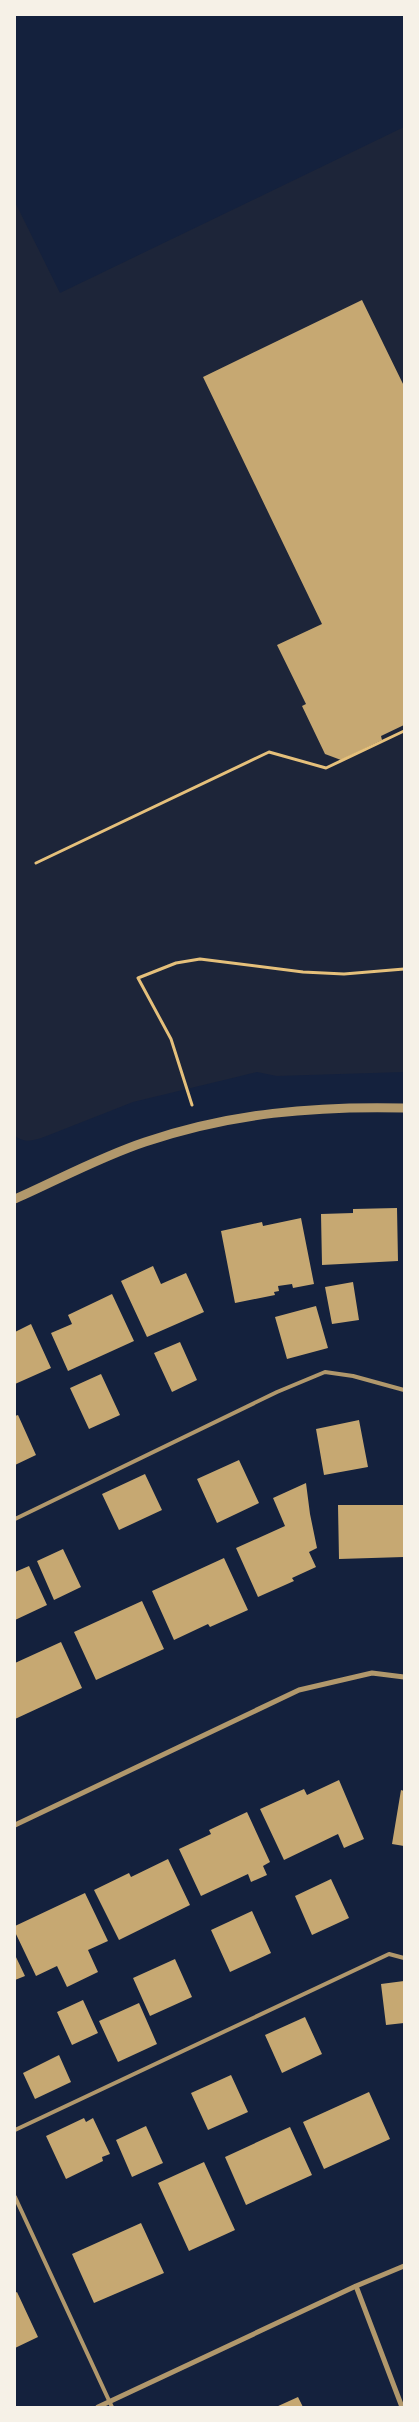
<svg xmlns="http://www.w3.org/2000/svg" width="419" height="2422" font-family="'Public Sans',sans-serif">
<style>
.green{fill:#1d2539}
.building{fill:#c6a872}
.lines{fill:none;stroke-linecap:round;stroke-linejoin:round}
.path{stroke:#e5c07b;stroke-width:3}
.service{stroke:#b1986c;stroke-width:4}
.minor{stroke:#b1986c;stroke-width:5}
.tertiary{stroke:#b1986c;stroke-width:9}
</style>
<rect width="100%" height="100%" fill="#14213d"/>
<path class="green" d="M404,127V1072L277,1076L257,1072L133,1102L44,1137C32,1141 25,1143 15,1136V202L60,293Z"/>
<path class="building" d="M362,300L404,386V725L381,736L382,740L341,760L325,754L302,706L306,704L277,645L322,624L203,377Z
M397,1208L398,1261L322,1265L321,1214L353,1213V1209Z
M301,1218L314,1284L293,1288L292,1284L278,1286L279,1291L274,1292L275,1295L235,1303L221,1231L262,1222L263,1226Z
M153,1266L161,1284L186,1273L204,1312L147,1337L121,1281Z
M353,1282L359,1320L332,1324L325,1287Z
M112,1294L134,1341L68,1371L51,1333L72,1324L68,1315Z
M316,1306L328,1348L287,1359L275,1317Z
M31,1324L51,1368L15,1384V1332Z
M180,1342L197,1380L172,1392L154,1353Z
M101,1374L120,1415L89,1429L70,1388Z
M18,1415L36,1455L15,1465V1416Z
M359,1420L368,1467L324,1475L316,1429Z
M239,1460L259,1503L217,1523L197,1479Z
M145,1474L162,1510L119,1530L102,1494Z
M306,1483L310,1514L317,1548L309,1552L316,1567L292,1578L294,1581L258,1597L236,1548L285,1526L273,1498Z
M338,1505H404V1557L339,1559Z
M63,1549L81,1587L54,1600L37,1561Z
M224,1558L248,1610L210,1627L208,1624L174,1640L152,1591Z
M29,1566L47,1605L15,1620V1572Z
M142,1601L164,1649L96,1680L74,1632Z
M61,1642L82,1688L15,1719V1663Z
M339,1780L364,1839L344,1848L338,1834L284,1860L260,1809L304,1789L307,1795Z
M401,1790L404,1791V1846L392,1844Z
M247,1812L270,1862L263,1866L267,1875L251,1882L248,1874L201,1896L179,1849L211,1834L209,1830Z
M168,1859L190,1905L119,1940L94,1890L129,1873L131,1877Z
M331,1879L349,1918L312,1935L295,1896Z
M85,1893L108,1941L88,1950L98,1972L67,1987L57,1966L36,1976L15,1932V1926Z
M252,1911L271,1953L230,1972L211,1930Z
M15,1955L25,1976L15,1980Z
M175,1959L192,1997L150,2016L133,1978Z
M404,1981V2023L386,2025L381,1984Z
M83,2000L98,2033L72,2045L57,2012Z
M139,2003L157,2044L118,2062L99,2021Z
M305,2017L322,2054L282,2073L265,2035Z
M59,2055L71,2082L35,2099L23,2073Z
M231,2075L248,2112L208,2130L191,2093Z
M369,2092L390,2139L324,2169L303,2122Z
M84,2118L86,2122L93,2118L110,2154L102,2157L103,2161L66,2179L46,2136Z
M146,2126L163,2163L132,2177L116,2140Z
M290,2127L312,2175L246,2205L225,2157Z
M204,2162L235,2230L189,2251L158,2183Z
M141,2223L164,2273L94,2303L72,2254Z
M17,2292L38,2337L15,2348V2293Z
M298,2397L303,2407H276Z"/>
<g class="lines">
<path class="path" d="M36,863L269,752L326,768L404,731
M192,1105L171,1039L138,978L176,963L200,959L303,972L344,974L404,969"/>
<path class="service" d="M15,1519L277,1392L325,1372L353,1376L404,1390
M15,2130L389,1954L404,1958
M15,2197L112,2407"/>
<path class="minor" d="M15,1825L299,1690L372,1673L404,1677
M356,2286L402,2407
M98,2407L356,2286L404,2266"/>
<path class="tertiary" d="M15,1199C58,1180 100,1157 145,1142C231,1113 314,1106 404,1108"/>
</g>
<rect width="419" height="2422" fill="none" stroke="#f6f1e7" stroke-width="32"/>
</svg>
